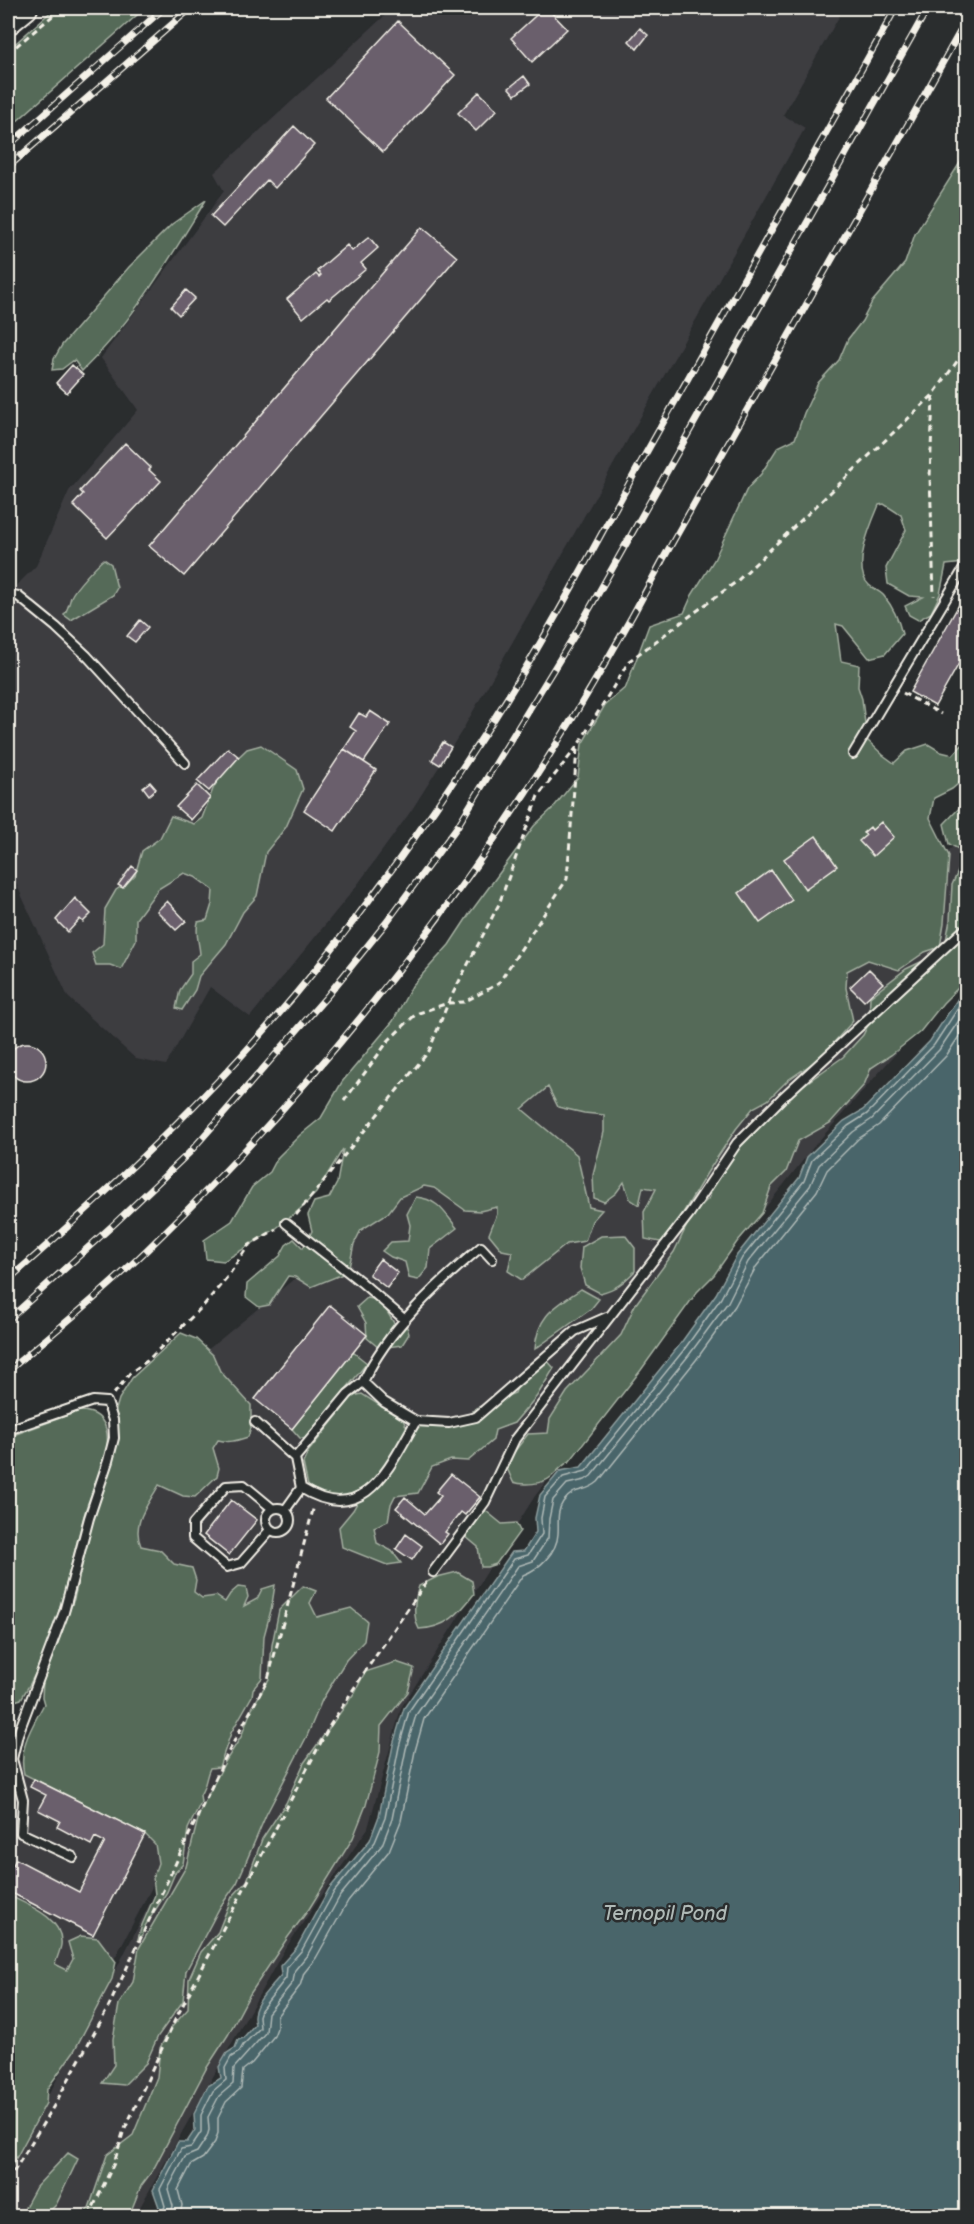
<svg xmlns="http://www.w3.org/2000/svg" width="974" height="2224" font-family="'Balsamiq Sans',sans-serif">
<style>
.built{fill:#3d3c41}
.green{fill:#546b58;stroke:#a4aea0;stroke-width:1.5}
.water{fill:#48656b;stroke:#8d9d9d;stroke-width:1.5}
.lines{fill:none;stroke-linecap:round;stroke-linejoin:round}
.shore{stroke:#afb9b6;stroke-width:1.5}
.building{fill:#6a5e6c;stroke:#f4f1e8;stroke-width:1.5}
.service-casing{stroke:#f4f1e8;stroke-width:12}
.primary-casing{stroke:#f4f1e8;stroke-width:28}
.path{stroke:#f4f1e8;stroke-width:3;stroke-dasharray:6 4.5;stroke-linecap:butt}
.service{stroke:#2a2d2e;stroke-width:8}
.primary{stroke:#2a2d2e;stroke-width:24}
.rail-casing{stroke:#f4f1e8;stroke-width:7}
.rail{stroke:#2a2d2e;stroke-width:4.5;stroke-dasharray:14;stroke-linecap:butt}
.labels{text-anchor:middle;dominant-baseline:central;stroke-width:5;stroke-linejoin:round;paint-order:stroke}
.water-label{font-size:20px;font-style:italic;fill:#afb9b6;stroke:#2a2d2e}
</style>
<rect width="100%" height="100%" fill="#2a2d2e"/>
<filter id="ink" filterUnits="userSpaceOnUse"><feTurbulence type="fractalNoise" baseFrequency=".0167" numOctaves="2"/><feDisplacementMap in="SourceGraphic" scale="12" xChannelSelector="R" yChannelSelector="G"/><feConvolveMatrix kernelMatrix="1 2 1 2 8 2 1 2 1" color-interpolation-filters="sRGB"/></filter>
<g filter="url(#ink)">
<path class="built" d="M393,8H844L783,115L805,128L463,729L411,811L355,888L250,1017L210,987L166,1065L136,1059L68,997L8,866V594L36,566L69,491L138,410L101,358L224,191L214,173Z
M966,835V974L816,1144L535,1496L401,1708L368,1828L283,1952L135,2216H8V2170L109,1983L180,1845L45,1765L161,1388L433,1165L655,876L792,991Z
M18,1760L173,1847L54,2074L8,2157V1765L14,1768Z"/>
<path class="green" d="M55,8H145L8,129V50Z
M966,153V559L964,563L946,565L940,594L931,613L918,620L909,615L905,606L923,597L909,596L888,584L886,568L906,530L901,515L884,504L879,505C871,524 851,568 869,585C873,589 880,591 884,596C893,607 899,621 902,634L885,654L869,658L843,626L836,624L841,661L859,665L858,687L862,699L867,740L883,755L894,763L907,751L928,744L941,752L953,755L966,741V777L952,789L934,798L930,818L949,856L944,923L940,947L925,952L899,970L868,960L847,971L846,988L853,1021L820,1058L788,1080L768,1100L753,1108L736,1129L707,1173L665,1243L645,1239L644,1212L656,1189L643,1187L639,1205L630,1199L624,1182L616,1193L604,1202L594,1198L593,1175L604,1132V1115L584,1113L558,1107L548,1087L522,1109L577,1155L589,1207L602,1210L592,1221L585,1241L567,1244L522,1280L508,1271L512,1252L502,1250L489,1234L497,1214V1207L480,1211L465,1210L434,1188L424,1186L400,1197L388,1213L361,1230L354,1244L348,1272L311,1287L295,1277L288,1276L269,1305L259,1307L246,1297L247,1284L280,1256L286,1245L294,1239L303,1248L312,1231L308,1215L314,1202L329,1198L337,1183L343,1149L316,1193L299,1210L274,1230L224,1261L206,1259L204,1240L232,1221L252,1187L270,1172L278,1157L300,1135L321,1118L342,1082L393,1021L412,986L449,945L470,913L534,826L553,808L578,777L582,744L605,705L626,687L649,625L684,613L692,595L714,560L747,489L761,474L778,447L795,439L804,413L818,383L839,360L848,339L862,321L872,302L905,263L915,234Z
M206,200C169,259 133,322 82,371L74,360L62,369L52,370L54,359L62,345L129,267L172,224Z
M104,559L111,564L117,588L113,595L71,620L64,615C68,609 69,604 71,597C74,589 97,564 104,559Z
M261,745L297,770L303,789L286,827L266,852L257,896L243,912L226,944L199,976L195,990L182,1010L176,1008L180,990L191,974V961L200,954C199,941 195,934 198,922L207,920L212,904L213,890L195,877L184,873L158,889L136,919V940L121,969L110,965H96L92,953L103,944L105,909L116,890L128,882L135,875L142,851L160,838L171,816L194,824L202,818L213,789L222,773L247,749Z
M966,801V853L949,844L944,824Z
M966,865V980L943,1003L920,1032L891,1055L871,1068L864,1085L830,1123L798,1141L786,1172L771,1187L762,1213L737,1242L714,1275L697,1292L641,1370L570,1461C562,1465 558,1471 551,1477C543,1484 524,1486 513,1482L507,1468L511,1456L528,1434L548,1433L550,1419L567,1392L621,1335L635,1305L674,1252L692,1215L710,1197L714,1174L788,1096L843,1057L863,1035L869,1023L870,997L906,969L944,951L950,920L952,885L960,867Z
M416,1197C438,1199 444,1212 457,1228L430,1249L428,1268L418,1280L409,1278L405,1262L391,1257L382,1251L391,1242L408,1241L410,1225L407,1214Z
M625,1235L635,1248V1271C623,1283 616,1289 600,1293L585,1285L580,1268L582,1247L601,1236Z
M581,1289L599,1299L591,1309L535,1349C537,1315 555,1307 581,1289Z
M367,1298L380,1300L394,1323L407,1327L409,1334L402,1345L379,1348L367,1338L366,1323L357,1307Z
M181,1333L196,1339L213,1355L220,1371L251,1405V1428L248,1437C236,1441 229,1443 218,1440L213,1448L219,1468L217,1476L195,1497L183,1496L159,1485C148,1505 131,1523 141,1546L160,1550L174,1564L192,1568L196,1580L194,1592L202,1598L216,1596L225,1602L230,1594L238,1587L246,1588L248,1597L244,1606L257,1599L262,1589L275,1585L271,1610L264,1636L262,1678L253,1689L252,1696L231,1733L219,1767L210,1768C205,1778 207,1784 200,1795L201,1802L188,1829L183,1864L175,1873L167,1892L145,1926L143,1935L138,1939L142,1925L155,1895L153,1877L158,1863L155,1844L145,1834L24,1774C18,1747 32,1727 44,1704L42,1697L43,1681L74,1599L95,1511L117,1444L115,1413L119,1399L132,1378Z
M353,1352L367,1363L306,1439L300,1438L292,1429Z
M544,1357L554,1368L537,1396L514,1423L495,1430L493,1440L468,1461L451,1460L432,1467L418,1493L395,1496L391,1504L388,1521L374,1527L377,1543L392,1551L401,1563L387,1565L342,1547L339,1527L353,1510L366,1487C337,1501 338,1503 308,1486L303,1463L308,1452L353,1396L362,1394L403,1420L406,1426L422,1423L460,1424L476,1408L515,1393L522,1373Z
M79,1411C95,1411 105,1418 107,1434C110,1459 93,1486 86,1509C67,1573 58,1642 21,1699L8,1703V1437Z
M486,1511L502,1524L516,1523L520,1531L496,1564L487,1567H481L478,1547L465,1536L470,1517Z
M457,1572L472,1581L474,1594C459,1614 446,1628 419,1629C412,1615 414,1601 419,1586L437,1577Z
M303,1586L316,1591L310,1603L317,1617L351,1608L367,1621L364,1641L346,1660L322,1700L307,1736L266,1815L237,1883L220,1907L186,1971L183,2001L158,2036L146,2063L124,2085L102,2083L114,2065L113,2039L119,2004L133,1982L139,1948L186,1867L200,1811L225,1762L241,1737L252,1708L269,1679L272,1645L279,1610Z
M396,1662L414,1668L408,1692L381,1726L380,1752L366,1805L353,1838L309,1909L288,1937L250,1994L228,2035L206,2069L153,2170L141,2186L129,2216H82L89,2208L107,2155L133,2135L157,2077L160,2048L170,2029L188,2009L189,1979L201,1952L218,1932L232,1897L247,1881L262,1839L286,1803L304,1763L355,1692L365,1672Z
M8,1895C28,1905 64,1918 61,1945C60,1951 57,1958 55,1964L67,1970L73,1959L68,1942L81,1936L98,1938L116,1962L112,1979L74,2051L47,2089L46,2103L8,2173V2119H10L15,2080L8,2092Z
M68,2153L78,2159L56,2205L44,2216H27L25,2207L36,2187Z"/>
<path class="water" d="M966,986V2216H153L159,2207L153,2190L178,2142H187L195,2130L194,2114L208,2086L221,2078L219,2067L227,2053L235,2048L238,2040L243,2038L255,2024C249,2006 270,1989 281,1975L280,1966L297,1947L329,1889L370,1840L379,1816L393,1745L404,1708L512,1552L524,1551L536,1532L535,1518L540,1495L560,1471L581,1467L678,1347L716,1294L737,1255L799,1178L807,1157L844,1121L863,1110L930,1041Z"/>
<g class="lines">
<path class="shore" d="M161,2216L165,2206L160,2189L181,2149L191,2147L201,2132V2115L213,2091L226,2080L225,2068L231,2057L239,2052L243,2045L260,2028L259,2016L261,2010L286,1978L287,1967L302,1950L334,1892L375,1842L385,1818L399,1747L409,1711L514,1559L528,1555L542,1534L541,1518L545,1497L563,1477L586,1471L683,1351L721,1298L742,1258L804,1181L812,1160L848,1126L867,1114L934,1045L966,996
M170,2216L173,2206L168,2189L185,2157L197,2152L207,2137L209,2130L208,2117L219,2096L233,2084L234,2068L266,2032L268,2013L293,1982L295,1970L308,1954L340,1896L382,1845L392,1819L406,1749L416,1715L518,1566L533,1561L548,1538L549,1519L553,1500L567,1484L585,1480L591,1476L689,1355L728,1302L748,1262L810,1186L819,1165L853,1132L872,1119L939,1050L966,1010
M180,2216L182,2205L178,2190L191,2165L203,2158L215,2142L218,2133V2118L226,2102L241,2088L243,2070L252,2063L274,2036L277,2028V2016L300,1986L304,1973L316,1958L348,1901L389,1851L401,1821L415,1751L424,1719L523,1575C539,1569 557,1553 558,1534C559,1523 556,1512 563,1502C576,1485 584,1494 598,1482L696,1360L735,1306L756,1267L817,1191L827,1170L858,1139L879,1125L946,1056L966,1026"/>
</g>
<path class="building" d="M544,8H547L567,29L532,62L511,38Z
M398,21L455,75L383,152L326,98Z
M640,28L648,35L637,49L629,41Z
M524,76L530,84L515,95L509,88Z
M479,92L497,110L476,131L458,113Z
M294,126L314,145L275,188L267,180L223,227L211,216Z
M422,227L457,257L184,576L149,546Z
M369,237L378,248L361,263L366,269L329,300L327,298L303,318L287,299L316,274L319,277L321,275L317,271L347,245L352,251Z
M186,290L195,298L179,315L171,307Z
M72,365L83,375L67,393L56,383Z
M125,443L151,468L149,470L161,481L107,538L73,505L83,494L80,491Z
M966,592V651L935,706L910,692Z
M140,620L148,627L135,642L127,636Z
M370,711L390,724L364,762L344,749L356,731L350,727L359,713L366,717Z
M443,742L451,747L440,765L432,760Z
M228,748L239,757L209,791L197,781Z
M344,749L376,770L335,831L304,810Z
M150,782L156,789L149,795L143,787Z
M197,785L210,798L191,820L176,807Z
M881,822L894,837L873,856L859,841L866,835L863,833L870,827L872,830Z
M816,836L837,866L805,889L784,859Z
M132,866L137,870L123,888L118,885Z
M771,870L792,900L760,923L739,893Z
M75,898L91,914L83,922L80,919L68,932L56,920Z
M167,901L186,921L176,930L157,911Z
M869,969L883,983L864,1001L850,987Z
M8 1062a19 19 0 1 1 38 0a19 19 0 1 1-38 0Z
M380,1259L398,1273L387,1288L369,1274Z
M330,1305L367,1335L292,1429L255,1399Z
M451,1474L480,1497L465,1515L461,1512L445,1532L448,1534L440,1544L396,1508L405,1497L425,1514L441,1496L436,1492Z
M231,1500L257,1520L229,1555L204,1535Z
M406,1534L422,1546L412,1560L396,1549Z
M34,1779L145,1834L93,1935L8,1891V1875L16,1859L79,1892L105,1842L95,1837L91,1845L57,1827L60,1821L38,1810L46,1795L30,1787Z"/>
<g class="lines">
<defs>
<path id="service" d="M8,594L18,596L56,627L87,656L185,763
M853,754L966,565
M286,1223L361,1282L405,1320
M363,1382C388,1329 436,1285 481,1247L492,1259
M255,1422L295,1458
M8,1430L93,1401L107,1402L113,1420L114,1438L108,1461L89,1518L64,1612L18,1734L12,1759L23,1800L21,1833L73,1857
M301,1488C365,1528 389,1467 416,1421
M266 1520a12 12 0 1 1 24 0a12 12 0 1 1-24 0Z
M286,1509L301,1488L295,1458L348,1394L363,1382L384,1402L416,1421L449,1423L476,1417L575,1331L607,1317
M270,1530L241,1563L227,1567L193,1538V1524L226,1486L244,1485L273,1509
M433,1572L485,1502L515,1439L690,1213L737,1143L782,1098L966,928"/>
<path id="primary" d="M8,22L25,8"/>
</defs>
<use href="#service" class="service-casing"/>
<use href="#primary" class="primary-casing"/>
<path class="path" d="M8,53L62,8
M933,396L930,477L934,596
M903,693L941,714
M344,1101L389,1040L416,1014L448,1003L464,1002L498,984L567,879L577,749
M296,1215L429,1051L448,1003L499,904L538,796L577,747L629,661L736,582L933,395L966,349
M114,1394L130,1373L147,1361L204,1305L228,1276L248,1246L276,1229
M8,2181L55,2104L108,2008L224,1760L268,1679L314,1506
M89,2216L114,2163L123,2133L175,2020L329,1727L362,1676L427,1581"/>
<use href="#service" class="service"/>
<use href="#primary" class="primary"/>
<defs>
<path id="rail" d="M8,146L164,8
M8,167L191,8
M8,1280C118,1183 225,1083 317,968C390,876 458,779 519,679C564,605 604,528 646,453C730,304 813,156 896,8
M8,1320L112,1226L189,1153L328,995L386,923L457,827L577,631L928,8
M8,1371C59,1328 111,1286 158,1239C361,1041 530,811 662,561L966,21"/>
</defs>
<use href="#rail" class="rail-casing"/>
<use href="#rail" class="rail"/>
</g>
</g>
<g class="labels">
<g class="water-label">
<text x="665" y="1914">Ternopil Pond</text>
</g>
</g>
<rect width="974" height="2224" fill="none" stroke="#2a2d2e" stroke-width="30"/>
<rect x="15" y="15" width="944" height="2194" fill="none" stroke="#f4f1e8" stroke-width="2" filter="url(#ink)"/>
</svg>
